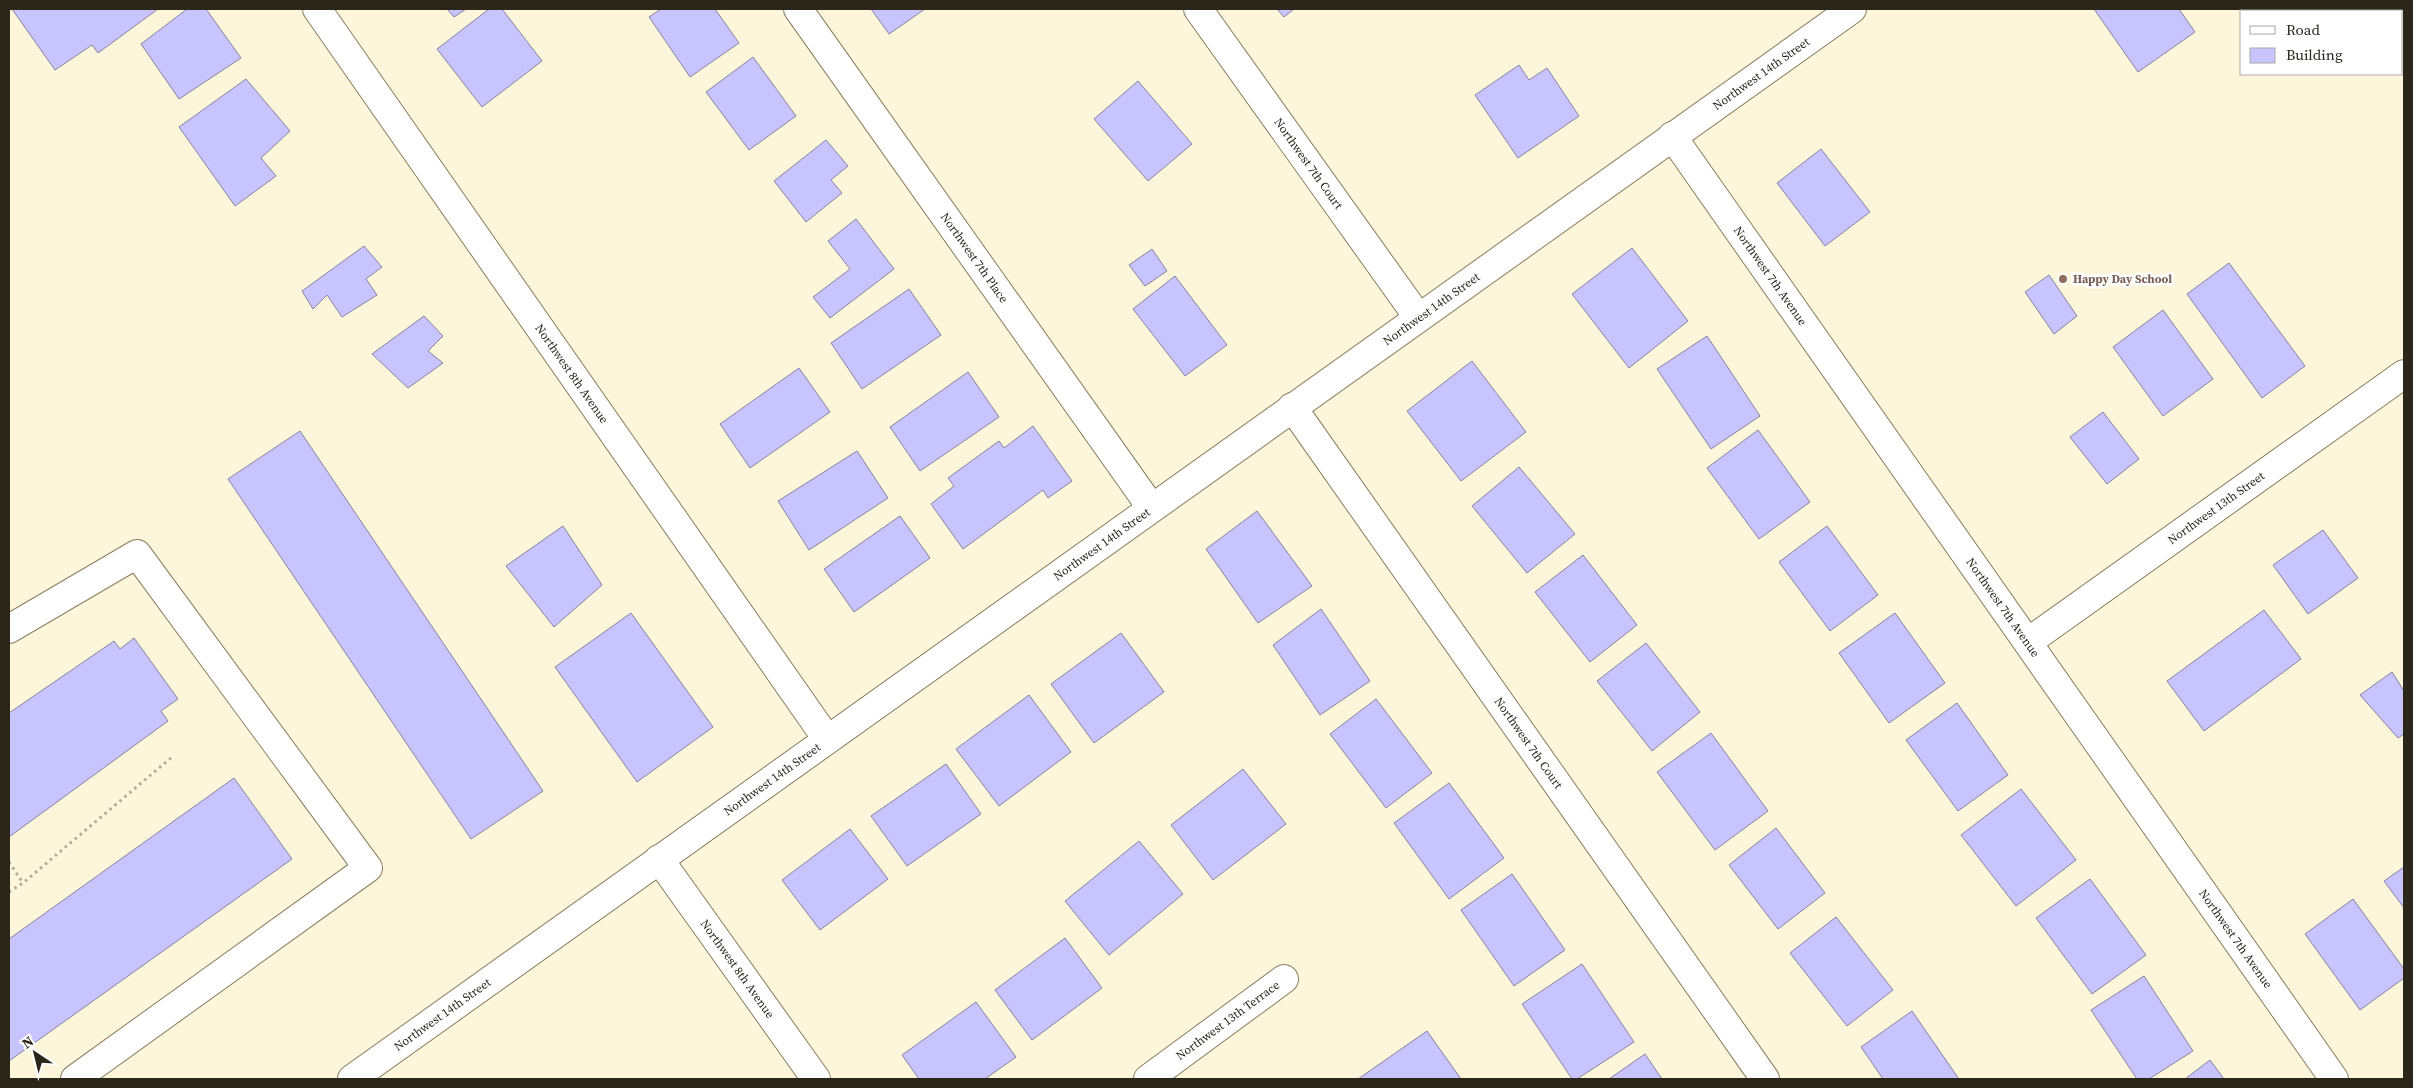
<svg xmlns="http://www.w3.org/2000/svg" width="2413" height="1088" font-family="'Source Serif 4',serif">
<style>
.building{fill:#c8c4ff;stroke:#8482a0}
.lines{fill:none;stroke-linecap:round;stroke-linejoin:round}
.street-casing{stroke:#887e60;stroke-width:30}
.path{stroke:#b1aa95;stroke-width:3;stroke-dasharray:2.5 4;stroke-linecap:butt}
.street{stroke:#fff;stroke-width:28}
.education-dot{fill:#8d6e63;stroke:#fff;stroke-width:2}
.labels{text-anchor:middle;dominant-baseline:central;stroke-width:5;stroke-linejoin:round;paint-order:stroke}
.street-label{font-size:12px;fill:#2a261a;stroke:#fff}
.education-label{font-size:12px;font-weight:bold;fill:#785e54;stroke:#fff;text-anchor:start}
</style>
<rect width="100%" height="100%" fill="#fef6db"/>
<path class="building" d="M12,9H158L98,53L92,45L55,70Z
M187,9H206L241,58L179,99L141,44Z
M447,9H466L454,17Z
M489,9H502L542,61L482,107L437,49Z
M661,9H715L739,43L690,77L649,17Z
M871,9H925L889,34Z
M1277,9H1294L1284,17Z
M2094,9H2179L2195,32L2138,72Z
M753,57L796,116L749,150L706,92Z
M1519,65L1529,80L1547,68L1579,116L1518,158L1475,95Z
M246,79L290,131L261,158L276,176L235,206L179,127Z
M1138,81L1192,144L1148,181L1094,119Z
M826,140L848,166L831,180L842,193L806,222L774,181Z
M1821,149L1870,212L1825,246L1777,183Z
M856,219L894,269L830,318L813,297L850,269L828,241Z
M364,246L382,267L366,279L377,295L342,317L327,295L313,309L302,291Z
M1632,248L1688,321L1629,368L1572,294Z
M1152,249L1167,271L1145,286L1129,265Z
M2229,263L2305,366L2262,398L2187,294Z
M2049,275L2077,316L2054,334L2025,292Z
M1175,276L1227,345L1185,376L1133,309Z
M909,289L941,335L862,389L831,343Z
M2163,310L2213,379L2163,416L2113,347Z
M424,316L443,336L428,351L443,363L408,388L372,354Z
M1707,336L1760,416L1711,449L1657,369Z
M1472,361L1526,432L1461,481L1407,411Z
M799,368L830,412L750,468L720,424Z
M968,372L999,417L920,471L890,427Z
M2103,412L2139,459L2107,484L2070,437Z
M1033,426L1072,481L1048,498L1043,490L963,549L931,504L954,486L948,478L999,441L1004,448Z
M1758,430L1810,502L1759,539L1707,468Z
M300,431L543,791L471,839L228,479Z
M857,451L888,498L809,550L778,501Z
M1519,467L1575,534L1527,573L1472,506Z
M1257,511L1312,586L1258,623L1206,549Z
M900,516L930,558L854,612L824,569Z
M563,526L602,585L554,627L506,566Z
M1827,526L1878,595L1830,631L1779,562Z
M2323,530L2358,578L2308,614L2273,565Z
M1583,555L1637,625L1590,662L1535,592Z
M1321,609L1370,681L1320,715L1273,645Z
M2264,610L2301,659L2204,731L2167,681Z
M631,613L713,727L637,782L555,667Z
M1895,613L1945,683L1889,723L1839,653Z
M1121,633L1164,692L1094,743L1051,684Z
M134,638L178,699L161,711L168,721L9,837V713L114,641L120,649Z
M1646,643L1700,712L1652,751L1597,681Z
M2392,672L2404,691V734L2398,738L2360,695Z
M1029,695L1071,752L999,806L956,749Z
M1376,699L1432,773L1386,808L1330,734Z
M1957,703L2008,775L1958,811L1906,740Z
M1711,733L1768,811L1715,850L1657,772Z
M946,764L981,814L907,866L871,816Z
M1243,769L1286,824L1213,880L1171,825Z
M234,778L292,859L9,1061V939Z
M1449,783L1504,858L1449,899L1394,823Z
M2021,789L2076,860L2016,906L1961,835Z
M1776,828L1825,893L1778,929L1729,865Z
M850,829L888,879L820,930L782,880Z
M1139,841L1183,894L1109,955L1065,901Z
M2404,867V908L2384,881Z
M1512,874L1565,950L1514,986L1461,910Z
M2090,879L2146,955L2092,994L2036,918Z
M2353,899L2404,969V978L2360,1010L2305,934Z
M1836,917L1893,990L1847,1026L1790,953Z
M1065,938L1102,988L1032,1040L995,990Z
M1582,964L1634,1042L1577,1079H1572L1522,1004Z
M2144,976L2193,1051L2149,1079H2137L2091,1010Z
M976,1002L1016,1057L985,1079H919L902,1055Z
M1912,1011L1959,1079H1883L1861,1047Z
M1427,1031L1461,1079H1358Z
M1645,1054L1662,1079H1609Z
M2210,1060L2224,1079H2185Z"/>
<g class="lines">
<defs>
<g id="street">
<path id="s1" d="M317,9L827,739"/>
<path id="s2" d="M798,9L1151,507"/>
<path id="s3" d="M1198,9L1418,317"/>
<path id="s4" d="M1672,136L2334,1079"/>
<path id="s5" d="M1292,407L1765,1079"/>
<path d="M9,629L137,554L368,868L75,1079"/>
<path id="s6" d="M2028,642L2404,374"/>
<path id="s7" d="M659,859L816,1079"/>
<path id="s8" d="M352,1079L1852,9"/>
<path id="s9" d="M1148,1079L1284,979"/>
</g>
</defs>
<use href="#street" class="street-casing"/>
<path class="path" d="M9,862L23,883
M9,892L23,883L172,757"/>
<use href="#street" class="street"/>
</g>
<circle class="education-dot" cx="2063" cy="279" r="5"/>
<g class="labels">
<g class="street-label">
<text stroke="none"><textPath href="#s8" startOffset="1731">Northwest 14th Street</textPath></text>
<text stroke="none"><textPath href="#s3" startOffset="190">Northwest 7th Court</textPath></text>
<text stroke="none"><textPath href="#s2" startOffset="305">Northwest 7th Place</textPath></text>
<text stroke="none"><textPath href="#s4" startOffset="171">Northwest 7th Avenue</textPath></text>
<text stroke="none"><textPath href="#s8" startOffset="1326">Northwest 14th Street</textPath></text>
<text stroke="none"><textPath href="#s1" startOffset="445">Northwest 8th Avenue</textPath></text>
<text stroke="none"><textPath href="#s6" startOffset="231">Northwest 13th Street</textPath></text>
<text stroke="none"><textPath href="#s8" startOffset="921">Northwest 14th Street</textPath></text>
<text stroke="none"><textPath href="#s4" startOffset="576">Northwest 7th Avenue</textPath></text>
<text stroke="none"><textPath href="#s5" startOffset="411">Northwest 7th Court</textPath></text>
<text stroke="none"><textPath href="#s8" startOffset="516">Northwest 14th Street</textPath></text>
<text stroke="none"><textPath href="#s4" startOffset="981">Northwest 7th Avenue</textPath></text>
<text stroke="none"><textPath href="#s7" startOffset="135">Northwest 8th Avenue</textPath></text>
<text stroke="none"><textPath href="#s8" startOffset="111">Northwest 14th Street</textPath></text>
<text stroke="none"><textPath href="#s9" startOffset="99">Northwest 13th Terrace</textPath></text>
</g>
<g class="education-label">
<text x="2073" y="279">Happy Day School</text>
</g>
</g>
<rect width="2413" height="1088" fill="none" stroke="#2a261a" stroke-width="20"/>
<rect x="2240" y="10" width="162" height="65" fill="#ffffff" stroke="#aaa8a3"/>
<rect x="2250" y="26" width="25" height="8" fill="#ffffff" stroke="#aaa8a3"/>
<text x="2286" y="35" font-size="15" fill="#2a261a">Road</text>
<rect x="2250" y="48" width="25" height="15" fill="#c8c4ff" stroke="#aaa8a3"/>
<text x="2286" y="60" font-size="15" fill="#2a261a">Building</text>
<g transform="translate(35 1053) rotate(325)" stroke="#ffffff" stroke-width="4" paint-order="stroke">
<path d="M0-4L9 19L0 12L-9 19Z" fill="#2a261a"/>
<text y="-8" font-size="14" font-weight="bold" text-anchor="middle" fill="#2a261a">N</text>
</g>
</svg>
